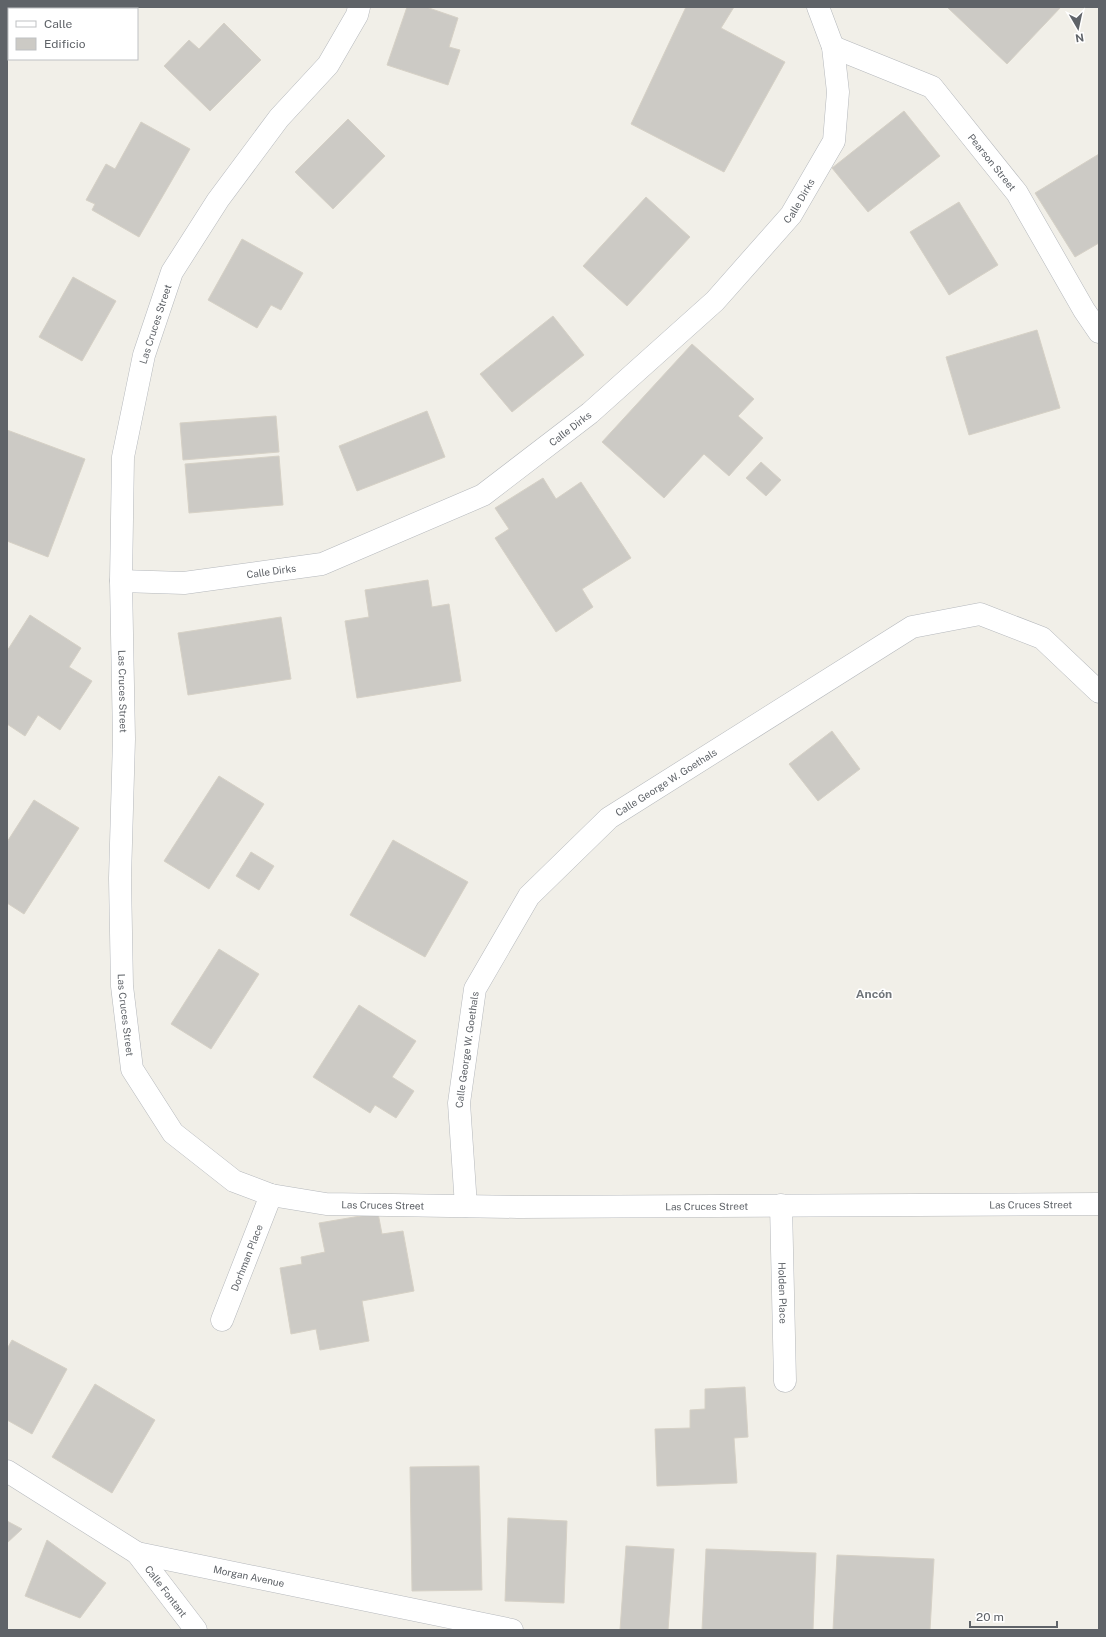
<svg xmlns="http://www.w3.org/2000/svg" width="1106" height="1637" font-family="'Public Sans',sans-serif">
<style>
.building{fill:#cccac5;stroke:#d6d1c6}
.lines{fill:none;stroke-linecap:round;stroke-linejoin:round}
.minor-casing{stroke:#b5b8bc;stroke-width:23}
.minor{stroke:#fff;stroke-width:22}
.labels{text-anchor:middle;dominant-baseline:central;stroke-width:3;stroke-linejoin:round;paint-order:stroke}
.street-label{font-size:10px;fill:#5f6368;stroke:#fff}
.quarter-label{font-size:12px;font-weight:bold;fill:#70757a;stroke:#fff}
</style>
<rect width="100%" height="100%" fill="#f1efe8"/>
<path class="building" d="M407,7H426L458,18L449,47L460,50L448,85L387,65Z
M686,7H734L721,28L785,62L724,172L631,124Z
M947,7H1061L1007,64Z
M224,23L261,60L210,111L164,66L189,40L199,49Z
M904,111L940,156L868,212L832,168Z
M348,119L385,156L333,209L295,172Z
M141,122L190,149L139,237L92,210L95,204L86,200L106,164L115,169Z
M1099,154V243L1075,257L1035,193Z
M646,197L690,237L627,306L583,266Z
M959,202L998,265L949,295L910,232Z
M242,239L303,273L281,310L271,305L257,328L208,300Z
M73,277L116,301L82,361L39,337Z
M553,316L584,355L512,412L480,374Z
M1037,330L1060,408L969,435L946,357Z
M692,344L754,399L738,416L763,438L729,476L704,454L664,498L602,442Z
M427,411L445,457L357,491L339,446Z
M276,416L279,452L183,460L180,423Z
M7,430L85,459L48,557L7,541Z
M279,456L283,505L189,513L185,464Z
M761,462L781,480L766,496L746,478Z
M543,478L556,499L581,482L631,558L582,589L593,607L556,632L495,538L509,529L495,508Z
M428,580L432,607L449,604L461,681L357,698L345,621L369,617L365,590Z
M30,615L81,648L69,667L92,681L60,730L38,715L25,736L7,724V651Z
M281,617L291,679L188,695L178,633Z
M832,731L860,769L818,801L789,764Z
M219,776L264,804L209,889L164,861Z
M34,800L79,828L24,914L7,903V842Z
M393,840L468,882L425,957L350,915Z
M251,852L274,866L259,890L236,876Z
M219,949L259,974L211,1049L171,1024Z
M359,1005L416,1041L392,1077L414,1091L396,1118L375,1105L370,1113L313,1077Z
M378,1213L382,1234L403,1231L414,1291L362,1301L369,1341L320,1350L316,1329L291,1334L280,1268L302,1264L301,1257L325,1252L319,1223Z
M12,1340L67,1369L32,1434L7,1420V1349Z
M95,1384L155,1420L112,1493L52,1457Z
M745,1387L748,1437L734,1438L737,1483L657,1486L655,1429L690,1428V1410L705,1409V1389Z
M479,1466L482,1590L412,1591L410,1467Z
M508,1518L567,1521L564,1603L505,1601Z
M7,1521L22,1529L7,1543Z
M47,1540L106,1583L80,1618L25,1596Z
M626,1546L674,1549L668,1630H620Z
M706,1549L816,1553L813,1630H702Z
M837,1555L934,1559L930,1630H833Z"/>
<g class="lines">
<defs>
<g id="minor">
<path id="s1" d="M359,7L357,15L328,65L279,118L218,200L172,272L144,355L123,457L121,581L124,739L120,878L122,986L132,1069L173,1133L234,1181L271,1195L326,1204L518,1207L1099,1204"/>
<path d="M7,14L9,12"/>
<path id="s2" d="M833,47L932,87L1017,193L1084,310L1099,332"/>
<path id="s3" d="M121,581L184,583L322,564L483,495L590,413L715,301L791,215L834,141L838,92L833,47L818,7"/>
<path id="s4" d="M781,1205L785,1381"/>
<path id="s5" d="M466,1206L459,1103L475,989L529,896L609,818L912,627L980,614L1042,638L1099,692"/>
<path id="s6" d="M222,1320L271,1195"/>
<path id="s7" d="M7,1471L137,1553L512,1630"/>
<path id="s8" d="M137,1553L196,1630"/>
</g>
</defs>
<use href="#minor" class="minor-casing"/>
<use href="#minor" class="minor"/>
</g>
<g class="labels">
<g class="street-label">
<text stroke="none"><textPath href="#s2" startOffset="203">Pearson Street</textPath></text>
<text stroke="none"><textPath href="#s3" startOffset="811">Calle Dirks</textPath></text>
<text transform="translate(155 324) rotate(-72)">Las Cruces Street</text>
<text stroke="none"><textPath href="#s3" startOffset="487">Calle Dirks</textPath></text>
<text stroke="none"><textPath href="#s3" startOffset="151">Calle Dirks</textPath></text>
<text stroke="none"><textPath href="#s1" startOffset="752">Las Cruces Street</textPath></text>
<text stroke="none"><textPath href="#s5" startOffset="505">Calle George W. Goethals</textPath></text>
<text stroke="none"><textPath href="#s1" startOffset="1076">Las Cruces Street</textPath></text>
<text stroke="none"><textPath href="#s5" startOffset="157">Calle George W. Goethals</textPath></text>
<text stroke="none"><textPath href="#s1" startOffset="2084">Las Cruces Street</textPath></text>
<text stroke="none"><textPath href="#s1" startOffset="1436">Las Cruces Street</textPath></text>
<text stroke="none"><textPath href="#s1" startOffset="1760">Las Cruces Street</textPath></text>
<text stroke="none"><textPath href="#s6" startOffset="67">Dorhman Place</textPath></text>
<text stroke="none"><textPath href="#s4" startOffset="88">Holden Place</textPath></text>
<text stroke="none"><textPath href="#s7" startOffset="268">Morgan Avenue</textPath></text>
<text stroke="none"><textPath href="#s8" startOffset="48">Calle Fontant</textPath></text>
</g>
<g class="quarter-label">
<text x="874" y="994">Ancón</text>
</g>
</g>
<rect width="1106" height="1637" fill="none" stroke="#5f6368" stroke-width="16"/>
<rect x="8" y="8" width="130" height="52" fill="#ffffff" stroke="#bfc1c3"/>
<rect x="16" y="21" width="20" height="6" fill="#ffffff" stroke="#bfc1c3"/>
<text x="44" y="28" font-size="12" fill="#5f6368">Calle</text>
<rect x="16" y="38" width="20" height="12" fill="#cccac5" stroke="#bfc1c3"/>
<text x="44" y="48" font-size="12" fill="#5f6368">Edificio</text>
<g transform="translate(1078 28) rotate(171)" stroke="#ffffff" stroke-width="3" paint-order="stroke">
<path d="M0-3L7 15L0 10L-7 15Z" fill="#5f6368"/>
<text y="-6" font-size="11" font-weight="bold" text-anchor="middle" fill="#5f6368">N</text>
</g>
<path d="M970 1621v6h87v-6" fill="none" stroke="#5f6368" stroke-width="2"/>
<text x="976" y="1621" font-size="12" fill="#5f6368" stroke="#ffffff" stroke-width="3" paint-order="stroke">20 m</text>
</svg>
